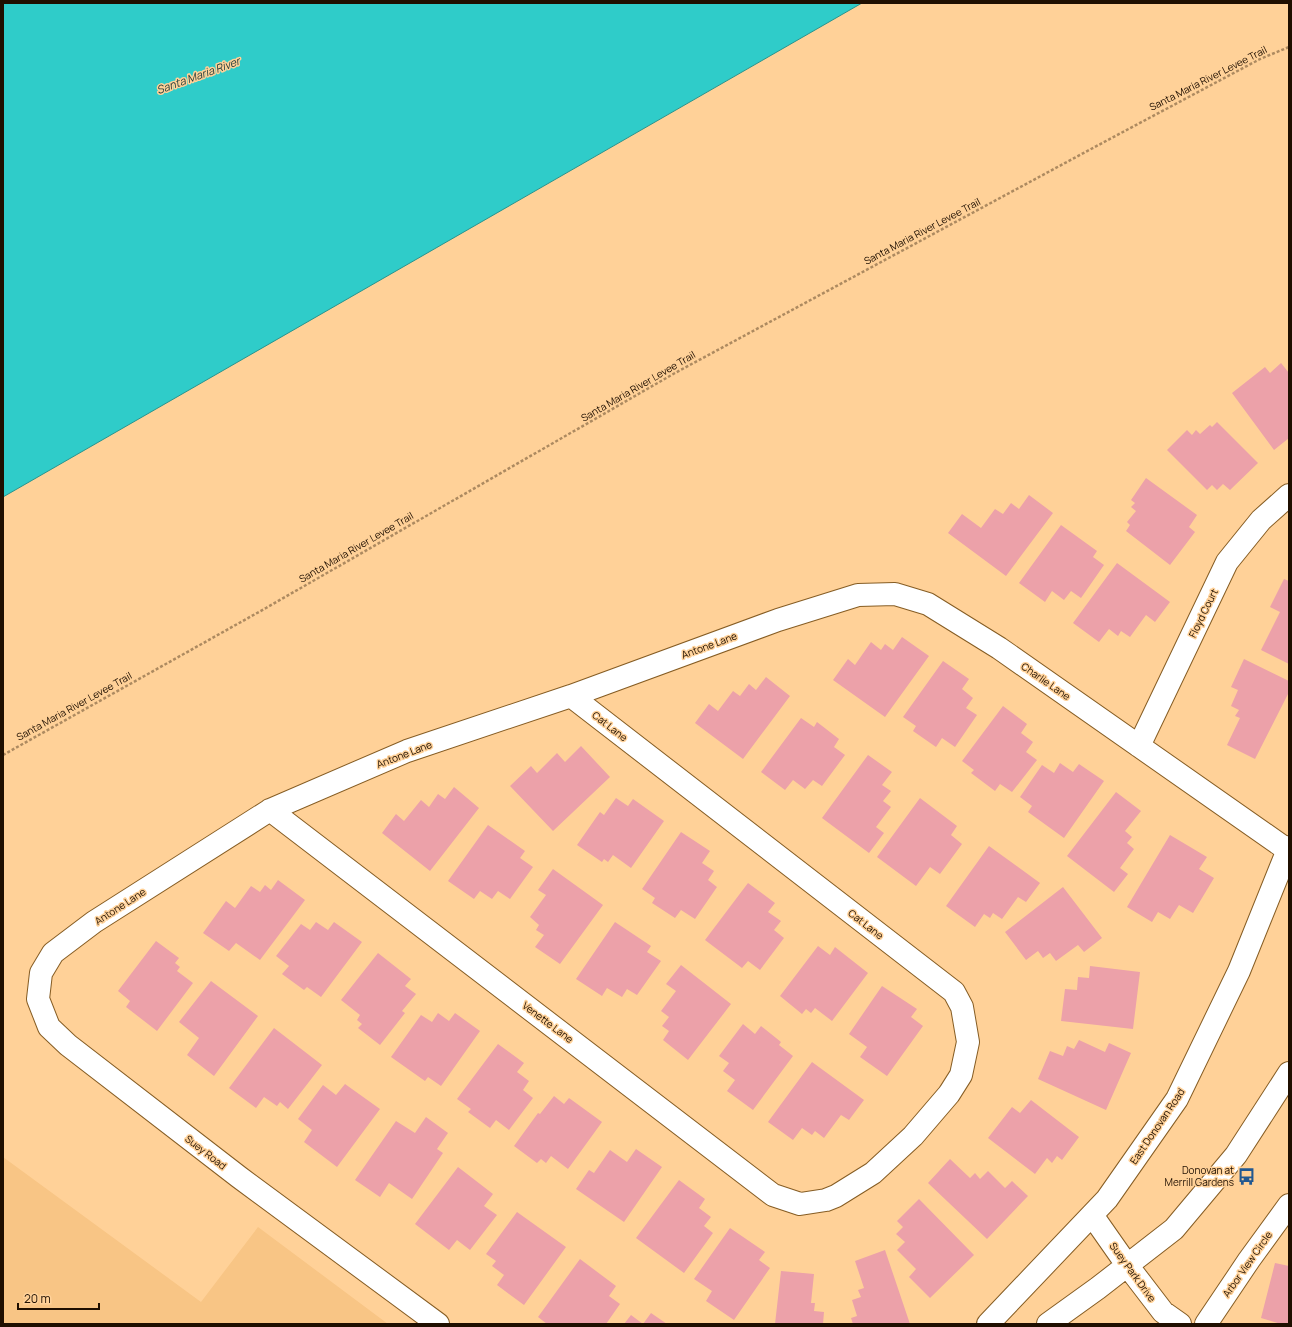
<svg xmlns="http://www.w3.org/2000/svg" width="1292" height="1327" font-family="Manrope,sans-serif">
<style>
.built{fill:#f8c585}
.water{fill:#2fccc9;stroke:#2a938d}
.building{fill:#eca1a9}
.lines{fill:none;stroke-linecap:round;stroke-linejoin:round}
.minor-casing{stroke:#865d24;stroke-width:24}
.path{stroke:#ad8a60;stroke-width:2.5;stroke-dasharray:3 2;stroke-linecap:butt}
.minor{stroke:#fff;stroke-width:22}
.labels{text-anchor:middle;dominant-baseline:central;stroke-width:3;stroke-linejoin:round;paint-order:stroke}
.street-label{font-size:10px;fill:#1f0f00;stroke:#ffd198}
.poi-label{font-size:10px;fill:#1f0f00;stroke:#ffd198;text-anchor:end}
.water-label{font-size:11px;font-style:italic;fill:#233c3b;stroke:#ffd198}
</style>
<rect width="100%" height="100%" fill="#ffd198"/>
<path class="built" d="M3,1157L201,1302L258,1227L388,1324H3Z"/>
<path class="water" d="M3,3H862L3,497Z"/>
<path class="building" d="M1281,363L1289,373V438L1274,450L1232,393L1265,367L1270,373Z
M1217,422L1258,463L1230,490L1223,484L1217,490L1212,485L1207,490L1167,450L1187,430L1192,435L1196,430L1200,434L1210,425L1212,427Z
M1146,478L1197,515L1189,527L1195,532L1170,565L1126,531L1130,525L1127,522L1136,511L1131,507L1135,503L1131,500Z
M1029,495L1053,513L1006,576L948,533L962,514L981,528L995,509L1003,514L1011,503L1019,509Z
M1061,525L1097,551L1093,557L1104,565L1081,598L1071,591L1064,600L1052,591L1045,602L1019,583Z
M1117,563L1170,602L1155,622L1146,615L1130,637L1121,631L1118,636L1109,629L1099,642L1073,623Z
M1284,579L1289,581V664L1261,650L1280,612L1270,607Z
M902,637L929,656L885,717L833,680L848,659L855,665L871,642L881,650L885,644L893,650Z
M1244,659L1289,681V692L1255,759L1227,745L1240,718L1235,716L1239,710L1231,706L1238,690L1231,687Z
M943,661L969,679L962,689L973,698L966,708L977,715L955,747L942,738L936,747L913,731L916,726L903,717Z
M766,677L790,696L743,759L695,723L709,704L718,711L733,691L740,696L749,684L756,690Z
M1003,706L1027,724L1021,733L1033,742L1026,752L1037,760L1012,792L1000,784L995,791L971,773L974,770L962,761Z
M801,718L814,727L817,722L839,739L834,747L845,755L822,786L813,780L805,789L793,780L785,790L761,772Z
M581,746L610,777L553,831L510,786L531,766L537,773L557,753L565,762Z
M868,755L892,772L882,785L891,791L883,801L891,807L876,827L884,833L869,853L822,818Z
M1060,763L1073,772L1079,764L1104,781L1064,838L1028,812L1032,806L1020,797L1042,765L1054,773Z
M454,787L479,808L430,871L382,833L396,814L404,821L421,800L429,807L438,794L445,799Z
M1116,792L1141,811L1125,831L1132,837L1127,843L1134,849L1120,868L1128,874L1114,892L1067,856Z
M616,798L628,806L633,799L664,821L631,868L613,855L608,862L604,859L602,862L577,845L600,812L604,815Z
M920,798L957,826L951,835L962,844L940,874L930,867L916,886L877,857Z
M488,825L525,851L520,858L533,867L510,899L498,891L492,899L480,891L474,899L448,881Z
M681,832L710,851L702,863L714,871L708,880L717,887L695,919L681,910L675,918L652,903L655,898L642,889Z
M1170,835L1207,857L1199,869L1214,878L1193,913L1179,905L1170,919L1158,912L1152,922L1127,907Z
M989,846L1040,883L1026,902L1018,897L1002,919L993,913L990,918L984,914L975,927L946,906Z
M553,869L603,905L560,964L535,947L544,935L536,930L539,925L530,917L546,895L538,890Z
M278,880L305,900L260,960L236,943L229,951L203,933L226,901L235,908L251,886L260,892L265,885L271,890Z
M748,883L775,903L768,912L781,921L774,930L784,938L760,970L748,961L742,968L705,940Z
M1063,887L1102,938L1084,952L1078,945L1056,961L1050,953L1043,958L1038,951L1026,960L1005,932Z
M316,922L328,930L334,922L362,942L321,997L307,987L304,990L282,974L289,966L276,956L301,924L310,930Z
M615,922L651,946L647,952L661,961L637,995L627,989L622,997L607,988L602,996L576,979Z
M156,941L179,958L175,963L180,967L177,971L193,983L157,1031L126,1007L130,1001L118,991Z
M818,946L830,955L835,947L868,973L832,1021L815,1008L811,1013L806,1009L802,1014L780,996Z
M378,953L411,979L405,986L416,994L402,1011L405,1013L380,1045L358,1028L362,1024L357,1020L360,1015L341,1000Z
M681,965L731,1004L688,1060L663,1040L669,1031L662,1026L669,1017L661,1011L676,991L666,984Z
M1090,966L1140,972L1133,1029L1061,1021L1065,989L1077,990L1078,977L1089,978Z
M211,981L258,1016L214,1076L187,1055L199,1038L179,1022Z
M882,986L917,1009L911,1017L923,1026L887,1076L860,1057L867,1047L849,1034Z
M438,1013L449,1021L455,1013L480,1031L441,1086L428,1077L425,1081L391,1057L421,1015L432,1022Z
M743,1024L755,1034L761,1026L781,1042L779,1045L793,1056L753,1110L727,1091L735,1080L723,1071L729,1063L719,1056Z
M274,1028L322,1065L288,1109L280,1102L277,1106L264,1097L256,1108L229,1088Z
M1079,1040L1105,1052L1109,1043L1131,1053L1106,1110L1038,1079L1050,1051L1063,1056L1067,1046L1074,1049Z
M498,1044L524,1063L517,1072L529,1081L523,1090L533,1098L509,1130L496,1120L490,1128L468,1112L471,1109L457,1099Z
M812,1062L864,1100L849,1120L841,1115L824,1138L815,1131L812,1135L802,1128L793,1140L768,1122Z
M345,1084L380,1109L337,1167L304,1142L312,1130L298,1119L323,1085L336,1095Z
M554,1096L564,1104L569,1098L602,1122L568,1169L551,1156L546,1163L541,1159L537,1163L514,1146L538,1113L540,1114Z
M1031,1100L1079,1137L1062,1160L1057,1156L1052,1163L1047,1158L1035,1174L988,1138L1012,1107L1020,1113Z
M426,1117L448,1133L437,1149L443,1153L412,1199L389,1183L380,1197L355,1180L396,1121L415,1133Z
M636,1149L662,1167L624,1222L576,1189L589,1170L594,1173L610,1150L627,1162Z
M950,1159L970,1178L975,1173L980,1179L988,1171L1005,1188L1012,1181L1028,1196L987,1239L928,1183Z
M458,1167L493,1194L484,1206L497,1215L470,1250L457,1240L449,1250L415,1224Z
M679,1180L705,1199L699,1208L711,1217L704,1226L713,1233L684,1273L636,1238Z
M919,1199L974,1255L930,1298L909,1277L916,1269L897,1250L905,1242L896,1234L903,1227L897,1221Z
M517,1212L566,1247L524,1305L497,1285L504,1275L492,1266L496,1261L486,1254Z
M730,1228L765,1252L759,1260L770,1268L734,1320L706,1301L712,1291L694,1279Z
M885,1250L910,1324H853L851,1318L857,1316L852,1300L861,1297L858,1290L864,1288L855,1261Z
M580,1259L616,1286L609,1296L620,1304L606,1324H547L538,1317Z
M1275,1263L1289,1266V1324H1281L1261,1318Z
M781,1271L814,1274L811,1303H815L814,1311L824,1312L823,1324H775Z
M651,1313L667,1324H624L631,1315L643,1324Z"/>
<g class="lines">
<defs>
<path id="minor" d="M1139,746L1227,562L1261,520L1289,495
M270,810L773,1195L800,1204L826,1200L836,1196L873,1173L913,1136L949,1094L961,1075L968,1042L962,1007L954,992L571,696
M1092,1215L1127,1265L1163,1312L1180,1324
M438,1324L239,1177L68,1045L49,1027L38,999L41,973L53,953L94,922L270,810L407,751L571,696L778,620L858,595L895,594L928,604L999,648L1289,851
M988,1324L1107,1199L1177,1099L1239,971L1289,847
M1048,1324L1098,1288L1174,1229L1236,1155L1289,1073
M1206,1324L1249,1260L1289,1205"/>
</defs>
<use href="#minor" class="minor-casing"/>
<path class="path" d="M3,755L266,608L675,373L1091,149L1260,59L1289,47"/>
<use href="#minor" class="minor"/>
</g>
<defs>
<symbol id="bus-bare" viewBox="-9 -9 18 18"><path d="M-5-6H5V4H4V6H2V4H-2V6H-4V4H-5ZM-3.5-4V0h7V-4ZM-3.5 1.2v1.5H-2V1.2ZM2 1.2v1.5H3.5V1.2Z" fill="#225890" stroke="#ffd198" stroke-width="2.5" paint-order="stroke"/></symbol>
</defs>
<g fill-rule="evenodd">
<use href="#bus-bare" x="1234" y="1164" width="25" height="25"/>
</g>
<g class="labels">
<g class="street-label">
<text transform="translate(1208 78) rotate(-27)">Santa Maria River Levee Trail</text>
<text transform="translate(922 231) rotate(-28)">Santa Maria River Levee Trail</text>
<text transform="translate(638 386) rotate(-30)">Santa Maria River Levee Trail</text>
<text transform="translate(356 547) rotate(-30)">Santa Maria River Levee Trail</text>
<text transform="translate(1203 613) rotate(-64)">Floyd Court</text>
<text transform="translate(709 645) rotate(-20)">Antone Lane</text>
<text transform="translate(1046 681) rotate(35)">Charlie Lane</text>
<text transform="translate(74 706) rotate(-29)">Santa Maria River Levee Trail</text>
<text transform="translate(610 726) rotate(38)">Cat Lane</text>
<text transform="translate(404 754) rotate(-21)">Antone Lane</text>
<text transform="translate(120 906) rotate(-33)">Antone Lane</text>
<text transform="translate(866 924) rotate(38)">Cat Lane</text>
<text transform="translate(548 1022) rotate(37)">Venette Lane</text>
<text transform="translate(1157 1126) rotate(-56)">East Donovan Road</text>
<text transform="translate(206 1152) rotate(38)">Suey Road</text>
<text transform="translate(1247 1264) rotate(-55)">Arbor View Circle</text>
<text transform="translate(1133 1272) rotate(54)">Suey Park Drive</text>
</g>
<g class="poi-label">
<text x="1234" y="1170">Donovan at<tspan x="1234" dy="12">Merrill Gardens</tspan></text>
</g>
<g class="water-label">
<text transform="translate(198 75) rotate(-20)">Santa Maria River</text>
</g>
</g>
<rect width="1292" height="1327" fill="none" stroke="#1f0f00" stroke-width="8"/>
<path d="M18 1303v6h81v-6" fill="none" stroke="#1f0f00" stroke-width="2"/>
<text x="24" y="1303" font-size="12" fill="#1f0f00" stroke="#ffd198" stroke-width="3" paint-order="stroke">20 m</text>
</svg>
